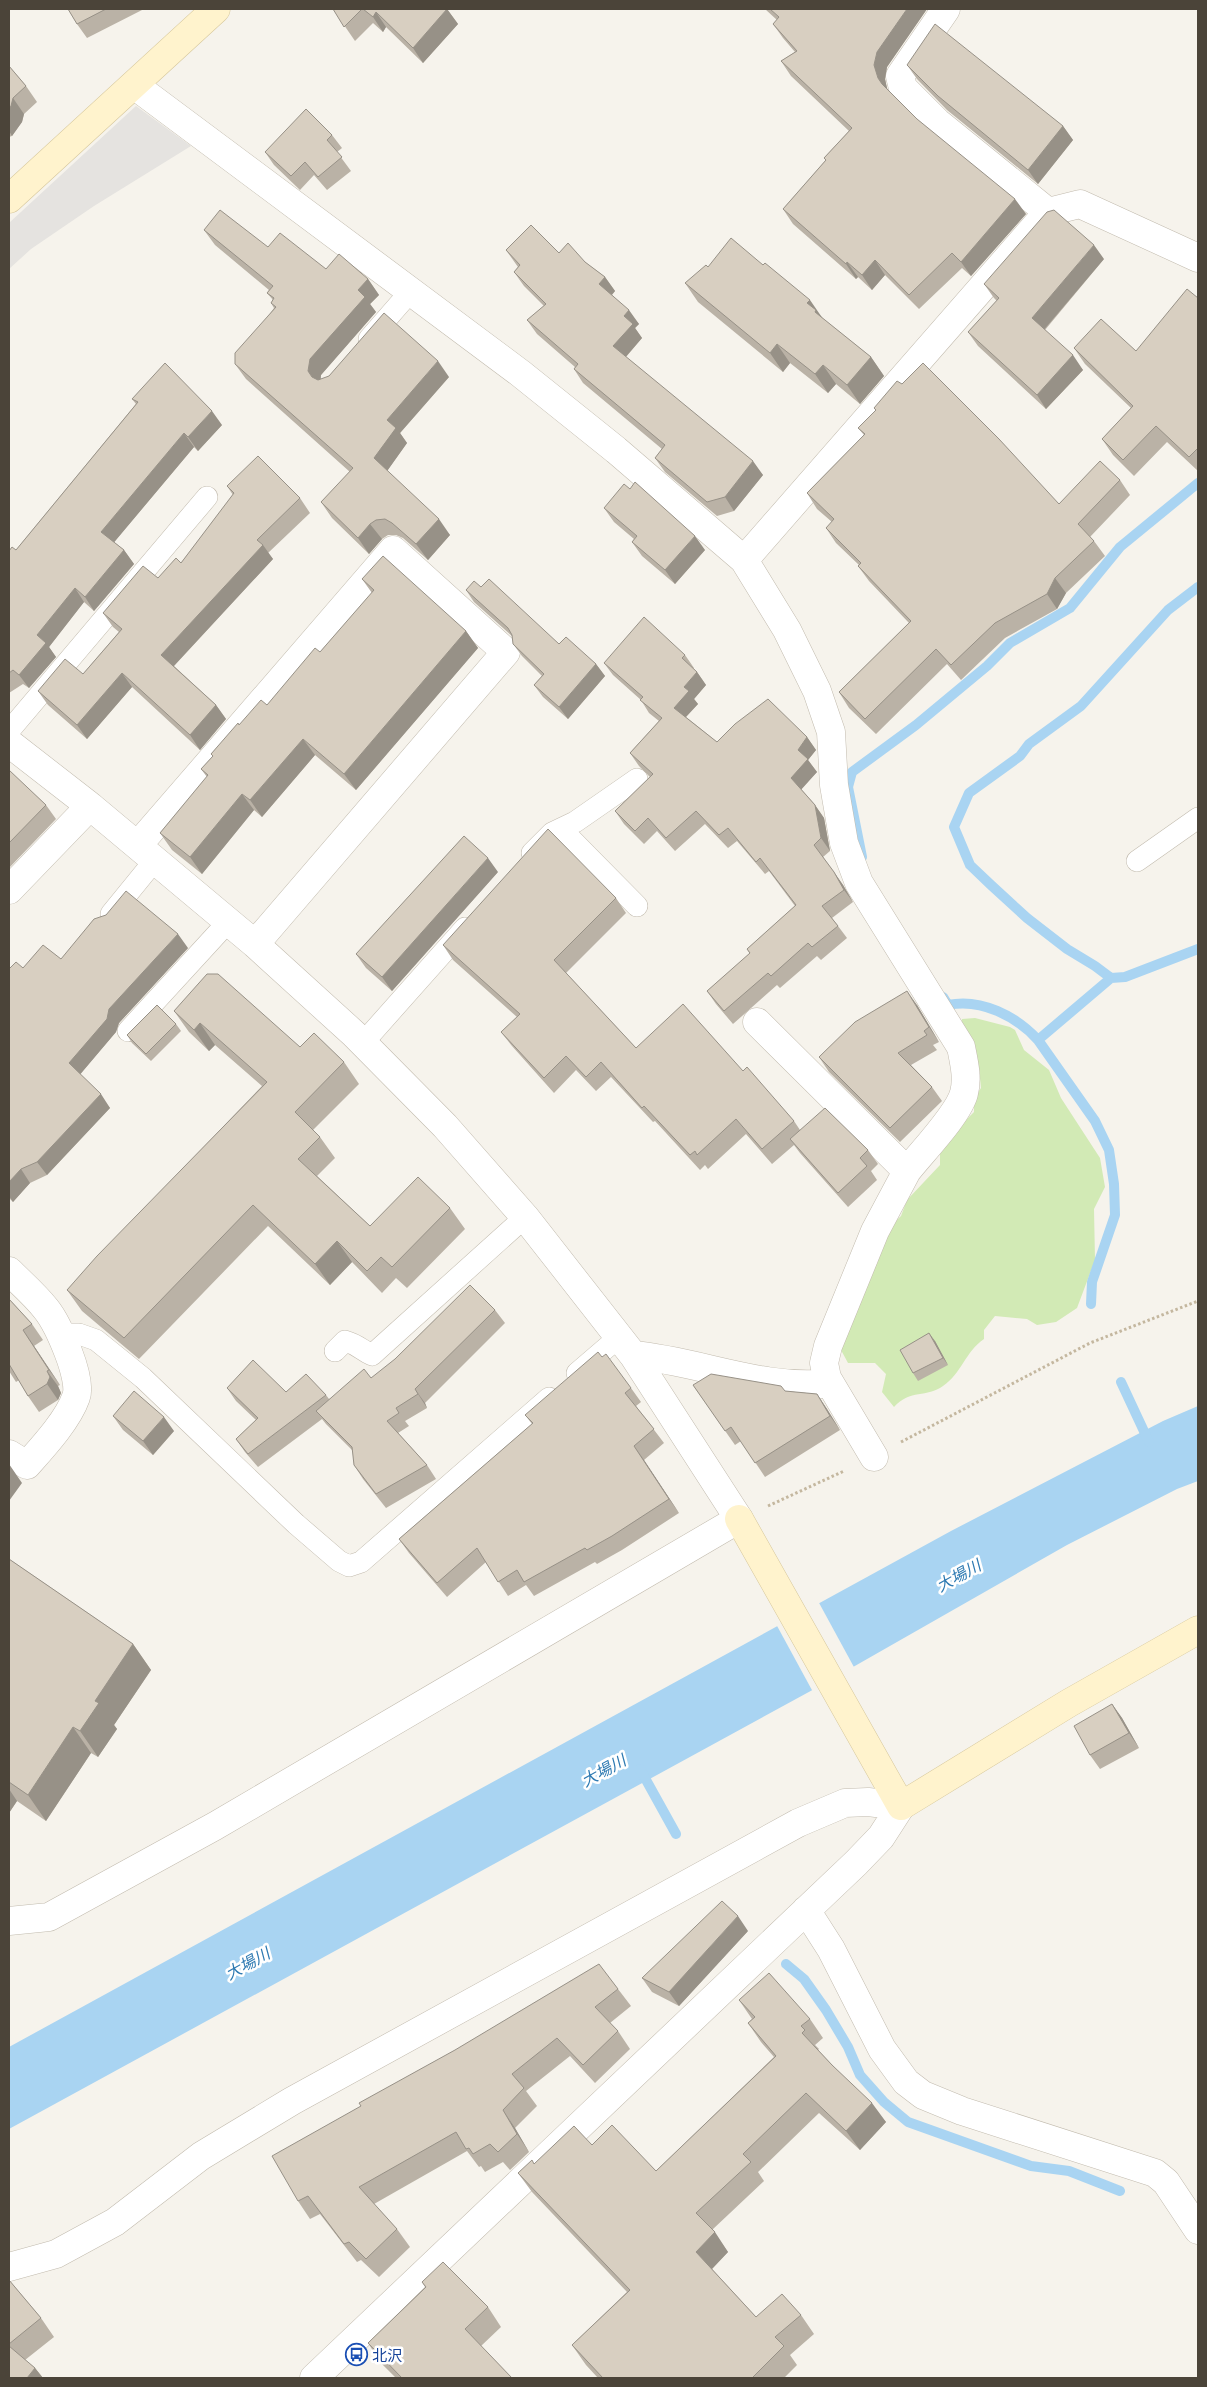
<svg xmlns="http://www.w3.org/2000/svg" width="1207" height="2387" font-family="Barlow,'Noto Sans JP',sans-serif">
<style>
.green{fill:#d2eab5}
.parking{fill:#e5e3e0}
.water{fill:#a9d4f2}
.pier{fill:#f6f3ec}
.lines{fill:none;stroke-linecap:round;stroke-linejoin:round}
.stream{stroke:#a9d4f2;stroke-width:10}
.lane-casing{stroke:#c2bbae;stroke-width:22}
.street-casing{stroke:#c2bbae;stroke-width:29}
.secondary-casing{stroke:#d6c79b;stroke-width:29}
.path{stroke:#c4b79f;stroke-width:3;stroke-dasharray:2.5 2.5;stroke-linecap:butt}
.lane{stroke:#fff;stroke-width:21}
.street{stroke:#fff;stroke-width:28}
.secondary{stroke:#fff3cd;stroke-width:28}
.wall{fill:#bab2a6}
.shaded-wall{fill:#979187}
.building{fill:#d8cfc1;stroke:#979187}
.labels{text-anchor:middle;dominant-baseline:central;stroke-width:5;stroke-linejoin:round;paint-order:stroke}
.transit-label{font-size:15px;fill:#164399;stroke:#fff;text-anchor:start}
.water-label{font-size:16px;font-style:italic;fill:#2e7ab2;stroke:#fff}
</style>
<rect width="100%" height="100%" fill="#f6f3ec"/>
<path class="green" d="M975,1018L1010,1027L1015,1030L1024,1050L1049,1070L1061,1098L1100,1158L1105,1187L1094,1209L1095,1260L1077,1308L1056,1322L1037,1325L1027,1319L995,1316L984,1330V1339C965,1352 962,1373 943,1386C927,1398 910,1389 894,1407L882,1392L886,1374L875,1363H848L841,1350L883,1233L901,1216L907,1200L940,1165V1146L974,1112V1098L981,1088L979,1068L968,1053L961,1031L962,1019Z"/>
<path class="parking" d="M136,106L191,146L94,206L31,249L9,269V223Z"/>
<path class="water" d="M1198,1406V1481L1177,1489L1067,1545L818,1687L9,2129V2047L951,1531L1163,1421Z"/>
<path class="pier" d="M818,1601L855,1669L813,1692L776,1624Z"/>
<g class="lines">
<path class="stream" d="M862,857L848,787L852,772L916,725L987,666L1010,643L1070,608L1120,547L1198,483
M1111,978L1125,977L1198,949
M943,997L948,1005C981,998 1016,1016 1038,1040
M1091,1304L1092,1282L1115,1215L1114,1184L1109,1150L1095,1121L1038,1040L1111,978L1095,966L1067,949L1027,918L991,885L970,865L954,827L969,793L1020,756L1029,744L1081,706L1168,610L1198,587
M1121,1382L1149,1442
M640,1769L676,1834
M786,1964L804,1979L826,2010L848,2047L860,2075L884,2102L908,2122L1031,2166L1069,2171L1120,2191"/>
<defs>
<path id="lane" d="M369,339L410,292
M9,731L207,497
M561,829L637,906
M532,853L552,833L575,822L637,779
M1137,861L1198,818
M111,914L155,860
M128,1031L228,922
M362,1044L465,928
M60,1334H79L96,1340L143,1378L296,1524L339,1561L349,1566L361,1562L549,1398
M335,1351L345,1341C359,1345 361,1350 372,1355L525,1217
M577,1373L619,1337"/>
<path id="street" d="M946,9L900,76L903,88L937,122L1048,212
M134,85L520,373L616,450L744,560L1048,212L1080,204L1198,258
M744,560L787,630L817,691L831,732L834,785L844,843L859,883L961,1047C964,1062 968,1078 964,1093C959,1114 921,1153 907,1171
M9,743L90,806L255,944L354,1034L445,1126L525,1217L633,1355L739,1519L215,1826L49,1917L9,1921
M138,845L393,550L506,652L255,944
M9,890L90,806
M757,1022L907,1171L875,1231L828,1346L824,1363L827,1378L874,1457
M9,1271C21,1283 35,1295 46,1309C58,1324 83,1379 76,1397C68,1420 43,1447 27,1465L9,1454
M633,1355C700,1361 763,1391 830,1383
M806,1910L831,1949L882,2049L906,2082L923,2095L962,2111L1155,2173L1166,2182L1198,2230
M9,2267L56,2254L115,2222L201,2156L292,2101L798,1823L845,1803L868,1802L901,1806L881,1837L856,1863L314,2378"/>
<path id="secondary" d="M9,199L216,9
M739,1519L901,1806L1069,1703L1198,1630"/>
</defs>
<use href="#lane" class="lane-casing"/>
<use href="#street" class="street-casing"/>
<use href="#secondary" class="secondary-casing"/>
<path class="path" d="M901,1442L1090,1343L1198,1301
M768,1506L844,1471"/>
<use href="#lane" class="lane"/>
<use href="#street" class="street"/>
<use href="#secondary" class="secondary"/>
</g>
<path class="wall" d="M68,9H144L87,38L77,24Z
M333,9H447L458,24L423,63L386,27L383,32L373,23L355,41Z
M765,9H927L887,67L885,79L887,90L917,119L1026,214L971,276L962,268L919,309L885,275L872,290L858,277L856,279L793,224L783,209L826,160L824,158L849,131L791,76L781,61L795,52L783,38L773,24L777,20Z
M907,65L1063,126L1073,140L1038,184L947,110L917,79Z
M9,66L26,86L37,102L24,114L22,122L12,136L9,137Z
M332,135L342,148L337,152L351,171L327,190L314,175L300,190L274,165L265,152Z
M204,230L268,247L326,269L368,279L379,295L370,304L376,312L321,375V379L449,377L400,433L407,443L387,471L450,535L428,560L403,538L396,535H388L382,539L369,554L332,518L321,502L350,472L246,379L235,364L274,308L271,303L273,300L267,293L269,290L215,245Z
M506,250L559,253L585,262L605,277L615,291L612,295L639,324L635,328L642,338L626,357L763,475L734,511L717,516L665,472L655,458L662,449L583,383L574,369L575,367L537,334L527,320L544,306L524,286L514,272L518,267Z
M1104,259L1045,330L1083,370L1046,409L978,346L968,332L997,301L994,298L984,284Z
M708,267L822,318L871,357L884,376L860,404L836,384L828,393L790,363L783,372L698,302L685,283Z
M1198,298V471L1167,442L1134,476L1113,455L1102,439L1131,408L1085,364L1074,348L1136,351Z
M132,399L222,425L198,451L194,447L114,542L124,550L134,564L94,611L84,602L49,647L56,657L29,688L23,684L9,693V551L16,550L136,404Z
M874,408L1059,504L1120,480L1130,495L1090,537L1094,541L1105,556L1066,593L1057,609L1005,638L961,680L947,664L876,734L849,708L839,692L909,623L869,581L858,566L859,565L836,543L826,528L832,522L817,509L807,493L864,435L858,428L876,411Z
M227,486L300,498L310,513L268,553L273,559L174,666L216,705L226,719L200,750L132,687L87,739L48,705L38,691L83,674L119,632L113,627L103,613L181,563L233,495Z
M604,508L705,550L675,584L642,556L632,542L634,539L614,522Z
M362,579L466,631L478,648L356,790L315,755L262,817L254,810L202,874L172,850L160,833L207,777L201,769L213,756L211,754L239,725L267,705L320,652L372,593Z
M481,587L559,644L596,664L605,676L568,719L543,697L534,685L542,676L522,656L513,644V637L474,602L466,590Z
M685,655L694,668H693L697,672L706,685L694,699L698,704L686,717L717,742L807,737L816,750L808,760L817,772L801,789L815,805L824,818L830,851L823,857L843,885L853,902L832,918L847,938L821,960L817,956L780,988L777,985L733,1024L716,1004L707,991L750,954L747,949L795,906L769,871L765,874L737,841L728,848L705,824L675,851L657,831L644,844L624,824L615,811L650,777L639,766L630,753L659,721L649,713L641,700L613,675L604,663Z
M9,771L46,805L56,819L9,868Z
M498,872L392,991L366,968L356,954Z
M616,898L626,913L566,973L636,1048L743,1071L794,1121L800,1130L868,1150L878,1164L871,1171L877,1180L848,1207L800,1153L794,1145L772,1164L746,1134L708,1169L705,1165L700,1170L655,1121L653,1122L611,1077L596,1091L576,1070L554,1093L512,1046L501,1032L517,1017L453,960L443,945Z
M188,948L119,1023L116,1032L80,1074L110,1108L47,1175L30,1183L13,1202L9,1198V969L23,968L61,959Z
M917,1005L939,1042L933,1045L937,1050L911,1065L932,1087L942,1101L900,1142L829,1072L819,1057Z
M174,1011L300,1047L344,1062L359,1084L313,1130L320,1137L335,1158L317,1176L370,1226L450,1208L465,1229L407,1288L396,1278L382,1293L352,1262L330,1285L268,1226L139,1359L82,1311L67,1290L262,1086L215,1045L209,1051L189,1032Z
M176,1024L181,1031L151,1061L132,1043L127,1035Z
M9,1299L32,1324L43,1340L34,1346L60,1385L58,1386L61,1393L58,1400L39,1412L28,1396L19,1380L16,1382L9,1371Z
M495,1310L505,1323L425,1403L427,1408L405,1421L409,1426L398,1433L427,1465L436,1479L386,1508L363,1479L354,1465L353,1451L326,1424L322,1419L258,1467L245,1452L236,1439L256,1420L236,1401L227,1388L326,1395L329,1399L371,1378Z
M935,1341L948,1365L918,1381L913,1373Z
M693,1385L785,1391L817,1394L827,1409L840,1430L765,1477L741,1441L735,1445Z
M631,1388L641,1402L636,1406L664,1443L644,1460L679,1513L622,1550L597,1564L595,1562L534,1596L526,1585L508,1596L486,1562L447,1597L409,1553L399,1539L532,1424L525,1415Z
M113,1416L174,1431L153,1455L123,1430Z
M9,1559L133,1644L151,1670L114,1725L117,1729L98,1757L91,1753L46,1821L17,1801L9,1813Z
M1112,1704L1122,1718L1139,1748L1100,1769L1090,1755Z
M748,1931L679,2006L652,1992L642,1978Z
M618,1989L631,2006L610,2023L618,2031L630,2049L595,2083L570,2056L526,2091L537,2106L515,2128L529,2152L510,2170L503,2162L485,2172L481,2166L479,2167L467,2151L374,2204L397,2229L410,2247L379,2277L361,2260L357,2262L320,2214L310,2219L298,2201Z
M739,2000L810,2019L823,2038L815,2045L819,2049L818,2050L886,2122L860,2150L819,2113L758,2172L764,2181L712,2230L728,2252L712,2269L756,2317L801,2315L814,2334L790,2355L797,2365L784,2378H598L586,2365L572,2345L627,2292L532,2192L518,2173L534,2164L592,2145L656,2171L774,2057L761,2042L748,2023L752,2019Z
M9,2280L41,2318L54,2337L25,2360L35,2368L43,2378H9Z
M422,2282L488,2307L501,2327L481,2346L512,2378H396L381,2363L368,2343L425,2287Z"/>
<path class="shaded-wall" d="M447,9L458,24L423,63L413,48Z
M907,9H927L887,67L885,79L888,92L882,84L878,78L874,65L877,52Z
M376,12L386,27L383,32L373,17Z
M13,98L24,114L22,122L12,136L9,131V109Z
M1063,126L1073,140L1038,184L1028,170Z
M1015,199L1026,214L971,276L961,262Z
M1094,245L1104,259L1042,332L1032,318Z
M875,260L885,275L872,290L862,275Z
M847,262L858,277L856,279L846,264Z
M605,277L615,291L609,298L599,284Z
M368,279L379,295L370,304L376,312L321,375L319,387L308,371L310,359L358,290Z
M810,300L830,329L807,303Z
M629,310L639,324L635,328L642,338L623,360L613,346L624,316Z
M777,344L790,363L783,372L770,353Z
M1073,355L1083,370L1046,409L1037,395Z
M871,357L884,376L860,404L847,385Z
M438,361L449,377L400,433L407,443L385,474L374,458L387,420Z
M823,365L836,384L828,393L815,374Z
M212,411L222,425L198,451L188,437Z
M184,433L194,447L111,546L101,532Z
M753,461L763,475L734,511L725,497Z
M439,519L450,535L428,560L416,544Z
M370,524L382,539L369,554L358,538Z
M695,536L705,550L675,584L665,570Z
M263,545L273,559L171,669L161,655Z
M124,550L134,564L94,611L85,597Z
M1055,578L1066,593L1057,609L1047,594Z
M75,588L84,602L49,647L56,657L29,688L19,675L37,635Z
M466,631L478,648L356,790L344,774Z
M596,664L605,676L568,719L559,707Z
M697,672L706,685L694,699L698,704L683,720L674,708L684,687Z
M122,673L132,687L87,739L77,725Z
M216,705L226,719L200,750L190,735Z
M807,737L816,750L808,760L817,772L800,791L791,778L798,750Z
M303,739L315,755L262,817L250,800Z
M242,794L254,810L202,874L190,857Z
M815,805L824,818L830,851L821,838Z
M488,858L498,872L392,991L382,977Z
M834,872L843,885L853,902L844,890Z
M178,934L188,948L119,1023L116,1032L78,1077L69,1063L109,1009Z
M907,991L917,1005L939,1042L929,1027Z
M200,1023L215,1045L209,1051L194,1030Z
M101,1094L110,1108L47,1175L37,1162Z
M21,1169L30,1183L13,1202L9,1196V1182Z
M337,1241L352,1262L330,1285L315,1264Z
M23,1330L34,1346L60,1385L49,1370Z
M929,1333L935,1341L948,1365L943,1358Z
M47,1371L58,1386L61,1393L58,1400L47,1384Z
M415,1389L425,1403L427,1408L418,1394Z
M817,1394L827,1409L840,1430L830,1416Z
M164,1417L174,1431L153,1455L143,1441Z
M634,1446L644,1460L679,1513L669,1499Z
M9,1464L22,1483L9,1501Z
M133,1644L151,1670L114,1725L117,1729L98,1757L80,1731L95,1701Z
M1112,1704L1122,1718L1139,1748L1129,1733Z
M73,1727L91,1753L46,1821L28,1795Z
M9,1789L17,1801L9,1813Z
M738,1916L748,1931L679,2006L669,1992Z
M872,2103L886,2122L860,2150L846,2131Z
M503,2110L515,2128L529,2152L517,2134Z
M715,2232L728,2252L710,2271L696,2252Z
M35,2368L43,2378H27Z"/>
<path class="building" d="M68,9H106L77,24Z
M333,9H362L344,27Z
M363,9H447L413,48L376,12L373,17Z
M770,9H907L877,52L874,65L878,78L882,84L917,119L1015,199L961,262L952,253L909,295L875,260L862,275L847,262L846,264L783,209L826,160L824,158L852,128L781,61L797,51L773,24L779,17Z
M935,24L1063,126L1028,170L938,96L907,65Z
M9,66L26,86L13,98L11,106L9,109Z
M306,109L332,135L327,140L342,157L318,177L305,162L291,176L265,152Z
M220,210L268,247L280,233L326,269L339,254L368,279L358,290L365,297L310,359L308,371L312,377L318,380L329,376L384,313L438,361L387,420L396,428L374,458L439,519L416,544L392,523L385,519L376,520L370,524L358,538L321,502L353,468L235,364V353L276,307L271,303L274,298L267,293L273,286L204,230Z
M1054,210L1094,245L1032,318L1073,355L1037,395L968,332L999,298L984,284L1047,212Z
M531,225L559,253L568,243L585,262L605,277L599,284L629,310L624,316L633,324L613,346L753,461L725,497L707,502L655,458L665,445L574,369L578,364L527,320L546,304L514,272L520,265L506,250Z
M731,238L763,265L765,263L810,300L807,303L816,310L815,312L871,357L847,385L823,365L815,374L777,344L770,353L685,283L706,265L708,267Z
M1187,289L1198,298V448L1189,457L1156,426L1123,460L1102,439L1133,406L1074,348L1101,319L1136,351Z
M165,363L212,411L188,437L184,433L101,532L124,550L85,597L75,588L37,635L46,643L19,675L13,670L9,673V551L12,547L16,550L138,402L132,399Z
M923,363L999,439L1059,504L1100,461L1120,480L1078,524L1094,541L1055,578L1047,594L995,623L951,665L936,649L865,719L839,692L911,621L858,566L861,563L826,528L834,519L807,493L865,434L858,428L876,410L874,408L897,381L902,384Z
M258,456L300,498L257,540L263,545L161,655L216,705L190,735L122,673L77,725L38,691L65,659L83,674L122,629L103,613L143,566L158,578L176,558L181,563L234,493L227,486Z
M635,482L695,536L665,570L632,542L637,536L604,508L624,484L630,489Z
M383,556L466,631L344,774L303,739L250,800L242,794L190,857L160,833L208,775L201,769L213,756L211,754L238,723L239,725L261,700L267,705L315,648L320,652L374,590L362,579Z
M489,579L559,644L566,637L596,664L559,707L534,685L544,674L513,644L512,635L508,628L466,590L474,581L481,587Z
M644,617L685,655L682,658L697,672L684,687L689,691L674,708L717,742L735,724L768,699L807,737L798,750L808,759L791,778L815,805L821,838L814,845L834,872L844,890L822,906L838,926L812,947L808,943L771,976L768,973L724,1011L707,991L750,953L747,949L796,905L760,858L756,862L728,828L719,835L696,811L666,838L648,818L635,831L615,811L653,774L630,753L662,718L640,700L643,697L604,663Z
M9,770L46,805L9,843Z
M548,829L616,898L554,960L636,1048L683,1004L743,1071L747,1067L794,1121L762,1149L736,1119L697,1155L695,1151L690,1155L644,1106L642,1108L601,1062L586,1077L566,1056L544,1078L501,1032L520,1014L443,945Z
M464,836L488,858L382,977L356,954Z
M126,891L178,934L109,1009L107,1019L69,1063L101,1094L37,1162L21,1169L9,1182V969L16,962L23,968L43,945L61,959L94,919L106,915Z
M207,974H218L300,1047L314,1033L344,1062L295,1112L320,1137L298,1159L370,1226L418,1177L450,1208L392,1267L381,1257L367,1271L337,1241L315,1264L253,1205L124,1338L67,1290L97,1256L267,1082L200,1023L194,1030L174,1011Z
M907,991L929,1027L924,1031L927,1035L898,1053L932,1087L890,1128L819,1057L855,1022Z
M157,1005L176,1024L146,1054L127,1035Z
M825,1108L868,1150L860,1158L867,1166L838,1193L790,1139Z
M470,1285L495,1310L415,1389L418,1394L396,1408L399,1413L387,1421L427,1465L376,1494L354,1465L352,1447L316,1411L364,1369L371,1378L395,1359Z
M9,1299L32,1324L23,1330L49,1370L47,1371L50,1377L47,1384L28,1396L9,1364Z
M929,1333L943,1358L913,1373L900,1350Z
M598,1352L602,1357L606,1354L631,1388L625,1393L654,1429L634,1446L669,1499L612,1536L587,1550L585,1548L524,1582L517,1570L498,1582L477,1548L437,1583L399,1539L533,1423L525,1415Z
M253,1360L286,1392L306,1374L326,1395L248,1454L236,1439L258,1418L227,1388Z
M711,1374L781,1386L785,1391L817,1394L830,1416L755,1463L731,1427L725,1431L693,1385Z
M134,1391L164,1417L143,1441L113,1416Z
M9,1559L133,1644L95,1701L99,1703L80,1731L73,1727L28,1795L9,1782Z
M1112,1704L1129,1733L1090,1755L1074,1726Z
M722,1901L738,1916L669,1992L642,1978Z
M599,1964L618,1989L595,2007L618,2031L583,2065L557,2038L512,2074L524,2088L503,2110L517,2134L498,2152L490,2144L473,2154L469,2148L466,2149L456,2132L359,2187L397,2229L366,2259L349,2242L344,2244L308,2196L298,2201L272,2156L361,2106L359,2103L455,2050Z
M769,1973L810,2019L801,2026L805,2030L802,2033L832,2065L872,2103L846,2131L806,2093L743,2154L751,2162L696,2213L715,2232L696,2252L756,2317L782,2294L801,2315L775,2337L784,2346L752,2378H603L572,2345L630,2290L518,2173L532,2160L534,2164L574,2126L592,2145L612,2125L656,2171L776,2056L748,2023L755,2017L739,2000Z
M443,2262L488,2307L465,2329L512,2378H402L368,2343L426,2287L422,2282Z
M9,2280L41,2318L9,2344Z
M9,2346L35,2368L27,2378H9Z"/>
<defs>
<symbol id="bus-ring" viewBox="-11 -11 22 22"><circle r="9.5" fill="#fff" stroke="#1a4fb4" stroke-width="1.5"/><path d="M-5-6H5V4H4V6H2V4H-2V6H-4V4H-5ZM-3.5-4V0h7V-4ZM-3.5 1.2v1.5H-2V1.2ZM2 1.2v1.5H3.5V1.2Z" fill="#1a4fb4"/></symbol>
</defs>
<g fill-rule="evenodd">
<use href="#bus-ring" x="344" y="2342" width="25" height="25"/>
</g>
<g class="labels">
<g class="transit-label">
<text x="372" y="2355">北沢</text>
</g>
<g class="water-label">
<text transform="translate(958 1575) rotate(-29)">大場川</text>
<text transform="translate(603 1770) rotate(-29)">大場川</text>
<text transform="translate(247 1963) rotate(-29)">大場川</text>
</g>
</g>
<rect width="1207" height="2387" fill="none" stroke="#4b4439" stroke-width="20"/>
</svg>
